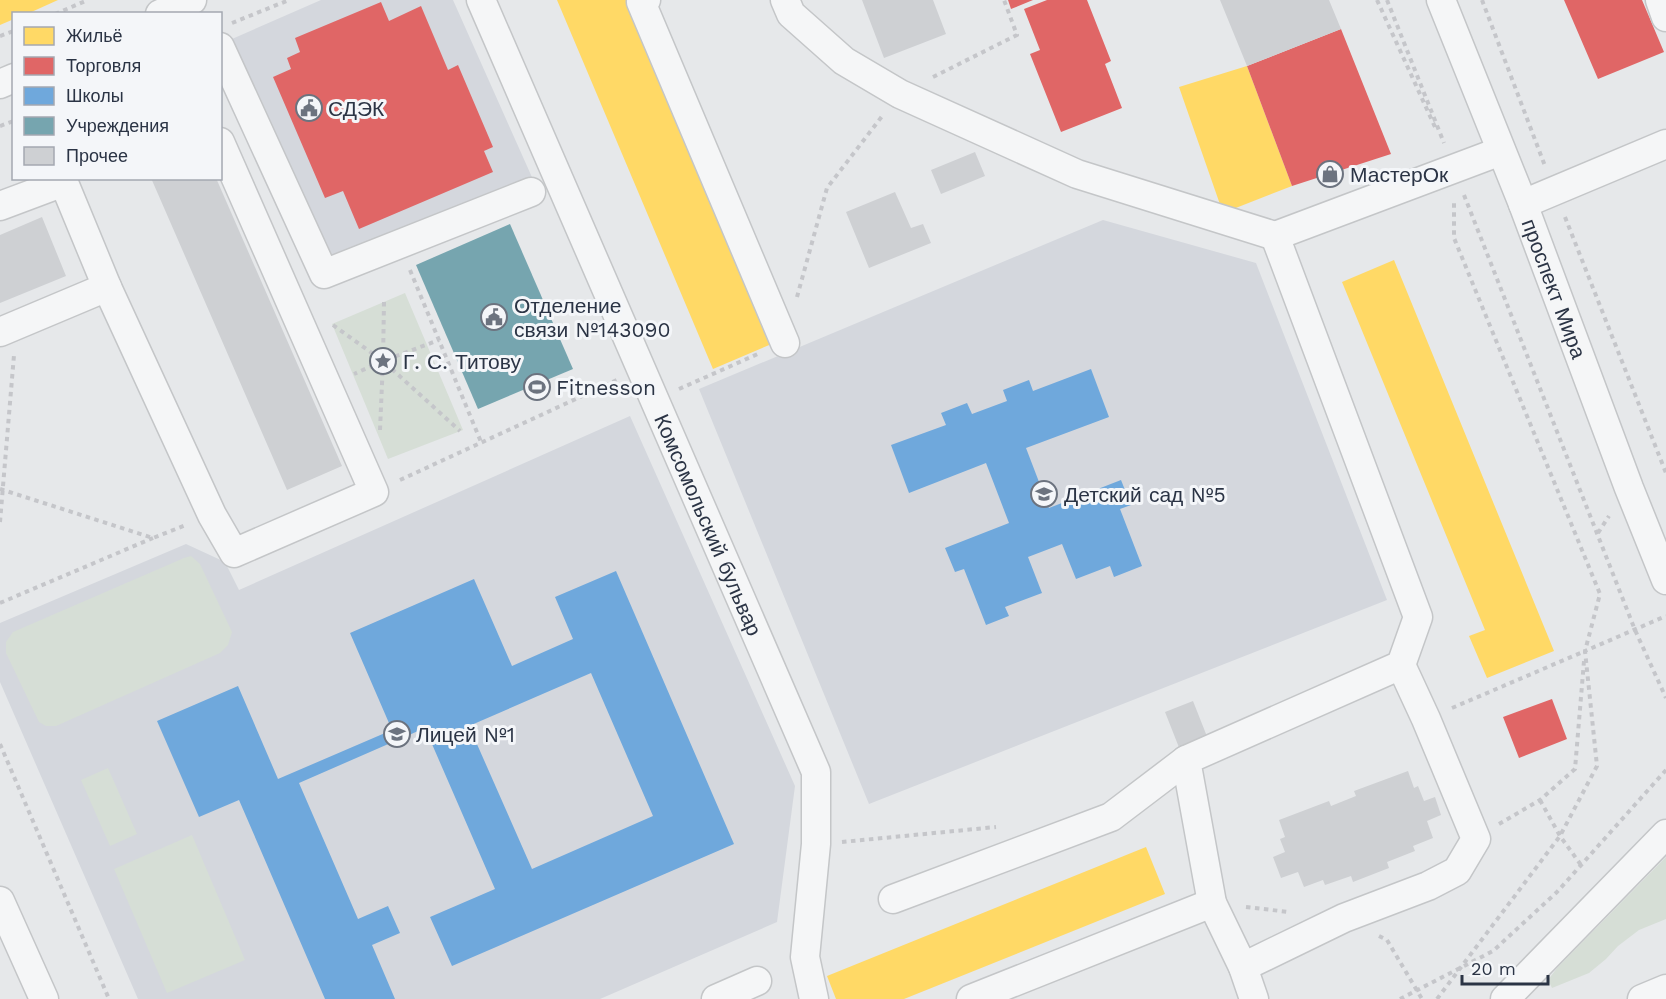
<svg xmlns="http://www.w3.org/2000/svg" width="1666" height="999" font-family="'Work Sans',sans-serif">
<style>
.built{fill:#d4d7dd}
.green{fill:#d6ded6}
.homes{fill:#ffd966}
.shops{fill:#e06666}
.schools{fill:#6fa8dc;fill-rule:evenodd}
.public{fill:#76a5af}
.building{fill:#ced0d3}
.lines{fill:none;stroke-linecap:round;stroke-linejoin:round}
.minor-casing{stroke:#c4c6c8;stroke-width:31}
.path{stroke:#c5c6ca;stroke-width:4;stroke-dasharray:4.5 4.5;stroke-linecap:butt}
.minor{stroke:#f5f6f7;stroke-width:28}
.labels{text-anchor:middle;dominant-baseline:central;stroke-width:6;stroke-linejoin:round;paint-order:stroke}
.poi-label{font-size:21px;fill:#2b3445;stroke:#f4f6f9;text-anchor:start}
.street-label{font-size:21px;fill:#2b3445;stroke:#f4f6f9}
</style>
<rect width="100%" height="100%" fill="#e6e8ea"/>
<path class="built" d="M321,0H453L535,184L334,272L232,39Z
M1103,220L1256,263L1387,600L869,804L699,389Z
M630,416L795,786L777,922L600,999H138L0,682V623L186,544L225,562L239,590Z"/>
<path class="green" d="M405,293L463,430L388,459L332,324Z
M191,556L200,564L232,632L228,645L220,653L56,726H46L39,722L6,653V642L13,632L184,558Z
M108,768L137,834L110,846L81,780Z
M192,835L245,960L167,993L114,869Z
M1666,857V919L1639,930L1618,946L1606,959L1589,973L1552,988L1548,980L1557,968Z"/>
<path class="homes" d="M0,0H58L27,14H14V19L0,25Z
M557,0H628L774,343L713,369Z
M1247,66L1292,186L1223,213L1179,87Z
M1394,260L1554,651L1487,678L1469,636L1485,630L1342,282Z
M1146,847L1165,894L904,999H836L827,976Z"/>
<path class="shops" d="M1008,0H1033L1011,9Z
M1047,0H1087L1111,61L1105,64L1122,108L1061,132L1030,54L1040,50L1024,9Z
M1564,0H1642L1664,52L1598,79Z
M381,2L389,21L421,6L448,70L458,65L493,147L484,151L493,172L359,229L343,191L325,198L273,77L291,69L287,58L300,52L295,38Z
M1341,29L1391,154L1292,186L1247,66Z
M1552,699L1567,739L1519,758L1503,717Z"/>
<path class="schools" d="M1091,369L1109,417L1026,448L1049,508L1121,480L1131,505L1120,509L1142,566L1114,577L1110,566L1076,579L1062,544L1028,557L1042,593L1005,607L1009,616L986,625L964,569L955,572L945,548L1009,523L986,463L909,493L891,445L946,425L941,413L967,403L972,414L1007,401L1003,390L1029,380L1033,391Z
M616,571L734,844L452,966L430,917L495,889L425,728L299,783L358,919L388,906L400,933L372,945L395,999H325L239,800L199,817L157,721L238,686L278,779L392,730L350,633L474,579L512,666L573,639L555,597ZM591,673L653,816L532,869L469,726Z"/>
<path class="public" d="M510,224L573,369L478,409L416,265Z"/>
<path class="building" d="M862,0H933L946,34L884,58Z
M1220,0H1329L1341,29L1247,66Z
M975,152L985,176L941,194L931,170Z
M151,178H216L342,466L287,490Z
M895,192L911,228L923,224L931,243L869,268L846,212Z
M42,217L66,276L0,303V235Z
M1193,701L1208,739L1180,750L1165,712Z
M1408,771L1414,788L1418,786L1424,801L1435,797L1441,815L1427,821L1433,838L1413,846L1415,851L1387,862L1389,868L1353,882L1351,876L1325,885L1323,880L1304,887L1298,872L1281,878L1273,857L1285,852L1280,839L1285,837L1279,820L1329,801L1331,806L1356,796L1354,791Z"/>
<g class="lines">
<defs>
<g id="minor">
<path id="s1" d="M481,0L816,772V844L805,957L814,999"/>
<path d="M646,0L641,2L785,343"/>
<path d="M785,0L791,14L844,61L900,94L1077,174L1275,236L1501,151"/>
<path id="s2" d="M1441,0L1523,204L1629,488L1666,580"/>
<path d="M1660,0L1666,17"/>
<path d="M160,14L192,0"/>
<path d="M220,47L324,274L531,192"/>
<path d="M0,84L14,78"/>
<path d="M62,178L107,287L212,515L234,553L374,492L220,142"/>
<path d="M1523,204L1666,144"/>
<path d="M0,206L64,182"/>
<path d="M0,332L107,287"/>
<path d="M893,899L1111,817L1186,760"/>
<path d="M0,901L44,999"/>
<path d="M1243,967L1344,918L1428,886L1457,871L1476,839L1426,719L1401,665"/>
<path d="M716,999L757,981"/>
<path d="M971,999L1212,903"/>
<path d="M1254,999L1243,967L1212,903L1186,760L1401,665L1418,617L1275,236"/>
<path d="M1505,999L1666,834"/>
<path d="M1642,999L1666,989"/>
</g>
</defs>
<use href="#minor" class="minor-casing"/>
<path class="path" d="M1377,0L1435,127
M1387,0L1444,143
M1482,0L1545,166
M55,14L88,0
M232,23L289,0
M0,36L14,31
M933,77L1017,35L1004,0
M0,126L14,121
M1464,195L1635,630L1666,698
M1565,217L1666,473
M410,270L481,442
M797,297L827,188L883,115
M384,302L383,361L439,340
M333,325L383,361L354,374
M679,389L760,353
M380,430L383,361L460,431
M400,480L617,380
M0,489L153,538L186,525
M0,522L14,355
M1598,533L1609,516
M0,603L153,538
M1585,653V651L1666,616
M1452,708L1585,651
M0,744L109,999
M1540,800L1560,836L1581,865
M1499,824L1540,800L1575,769L1584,661
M842,842L996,827
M1246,907L1289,912
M1379,936L1387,940L1422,999
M1400,999L1493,951L1557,892L1666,770
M1437,999L1560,836L1597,766L1585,651L1600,594L1454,238V200"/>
<use href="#minor" class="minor"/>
</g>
<defs>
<symbol id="civic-ring" viewBox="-11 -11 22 22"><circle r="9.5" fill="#f4f6f9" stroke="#6c737f" stroke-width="1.5"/><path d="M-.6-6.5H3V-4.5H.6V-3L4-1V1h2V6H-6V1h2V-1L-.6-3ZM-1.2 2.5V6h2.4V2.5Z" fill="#6c737f"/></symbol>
<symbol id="shop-ring" viewBox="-11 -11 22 22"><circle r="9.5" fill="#f4f6f9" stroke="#6c737f" stroke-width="1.5"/><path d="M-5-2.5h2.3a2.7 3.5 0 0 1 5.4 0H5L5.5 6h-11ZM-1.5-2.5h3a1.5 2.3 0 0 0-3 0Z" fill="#6c737f"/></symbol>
<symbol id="sight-ring" viewBox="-11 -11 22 22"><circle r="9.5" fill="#f4f6f9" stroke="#6c737f" stroke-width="1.5"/><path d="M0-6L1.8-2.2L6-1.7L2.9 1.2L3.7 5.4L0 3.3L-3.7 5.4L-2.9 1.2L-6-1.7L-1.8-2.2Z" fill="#6c737f"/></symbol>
<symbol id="stadium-ring" viewBox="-11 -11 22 22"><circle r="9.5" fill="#f4f6f9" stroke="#6c737f" stroke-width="1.5"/><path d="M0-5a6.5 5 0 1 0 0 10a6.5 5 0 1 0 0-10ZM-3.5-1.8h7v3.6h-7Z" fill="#6c737f"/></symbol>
<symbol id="school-ring" viewBox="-11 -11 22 22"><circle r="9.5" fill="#f4f6f9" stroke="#6c737f" stroke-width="1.5"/><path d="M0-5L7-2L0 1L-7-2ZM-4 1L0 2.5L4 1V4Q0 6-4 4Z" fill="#6c737f"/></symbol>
</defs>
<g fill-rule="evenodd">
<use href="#civic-ring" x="294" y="93" width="30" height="30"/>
<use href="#shop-ring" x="1315" y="159" width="30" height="30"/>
<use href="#civic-ring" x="479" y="302" width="30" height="30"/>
<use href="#sight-ring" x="368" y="346" width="30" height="30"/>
<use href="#stadium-ring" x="522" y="372" width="30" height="30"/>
<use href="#school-ring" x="1029" y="479" width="30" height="30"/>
<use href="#school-ring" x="382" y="719" width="30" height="30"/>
</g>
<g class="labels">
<g class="poi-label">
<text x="328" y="108">СДЭК</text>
<text x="1350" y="174">МастерОк</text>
<text x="514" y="305">Отделение<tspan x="514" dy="24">связи №143090</tspan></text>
<text x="403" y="361">Г. С. Титову</text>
<text x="556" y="387">Fitnesson</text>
<text x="1064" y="494">Детский сад №5</text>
<text x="416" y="734">Лицей №1</text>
</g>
<g class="street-label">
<text stroke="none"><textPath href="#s2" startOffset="310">проспект Мира</textPath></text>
<text stroke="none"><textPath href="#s1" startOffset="572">Комсомольский бульвар</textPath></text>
</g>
</g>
<rect x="12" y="12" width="210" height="168" fill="#f4f6f9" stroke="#a4a8b1" stroke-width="1.5"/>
<rect x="24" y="27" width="30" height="18" fill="#ffd966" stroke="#a4a8b1" stroke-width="1.5"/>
<text x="66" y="42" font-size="18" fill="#2b3445">Жильё</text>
<rect x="24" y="57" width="30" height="18" fill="#e06666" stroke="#a4a8b1" stroke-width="1.5"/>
<text x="66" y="72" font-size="18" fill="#2b3445">Торговля</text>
<rect x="24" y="87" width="30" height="18" fill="#6fa8dc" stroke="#a4a8b1" stroke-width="1.5"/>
<text x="66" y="102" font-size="18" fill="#2b3445">Школы</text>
<rect x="24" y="117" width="30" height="18" fill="#76a5af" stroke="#a4a8b1" stroke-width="1.5"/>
<text x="66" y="132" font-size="18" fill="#2b3445">Учреждения</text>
<rect x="24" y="147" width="30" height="18" fill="#ced0d3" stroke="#a4a8b1" stroke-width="1.5"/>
<text x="66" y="162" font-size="18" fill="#2b3445">Прочее</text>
<path d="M1462 975v9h86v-9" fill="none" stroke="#2b3445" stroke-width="3"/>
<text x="1471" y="975" font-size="18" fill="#2b3445" stroke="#f4f6f9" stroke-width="4.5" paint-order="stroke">20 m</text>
</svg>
